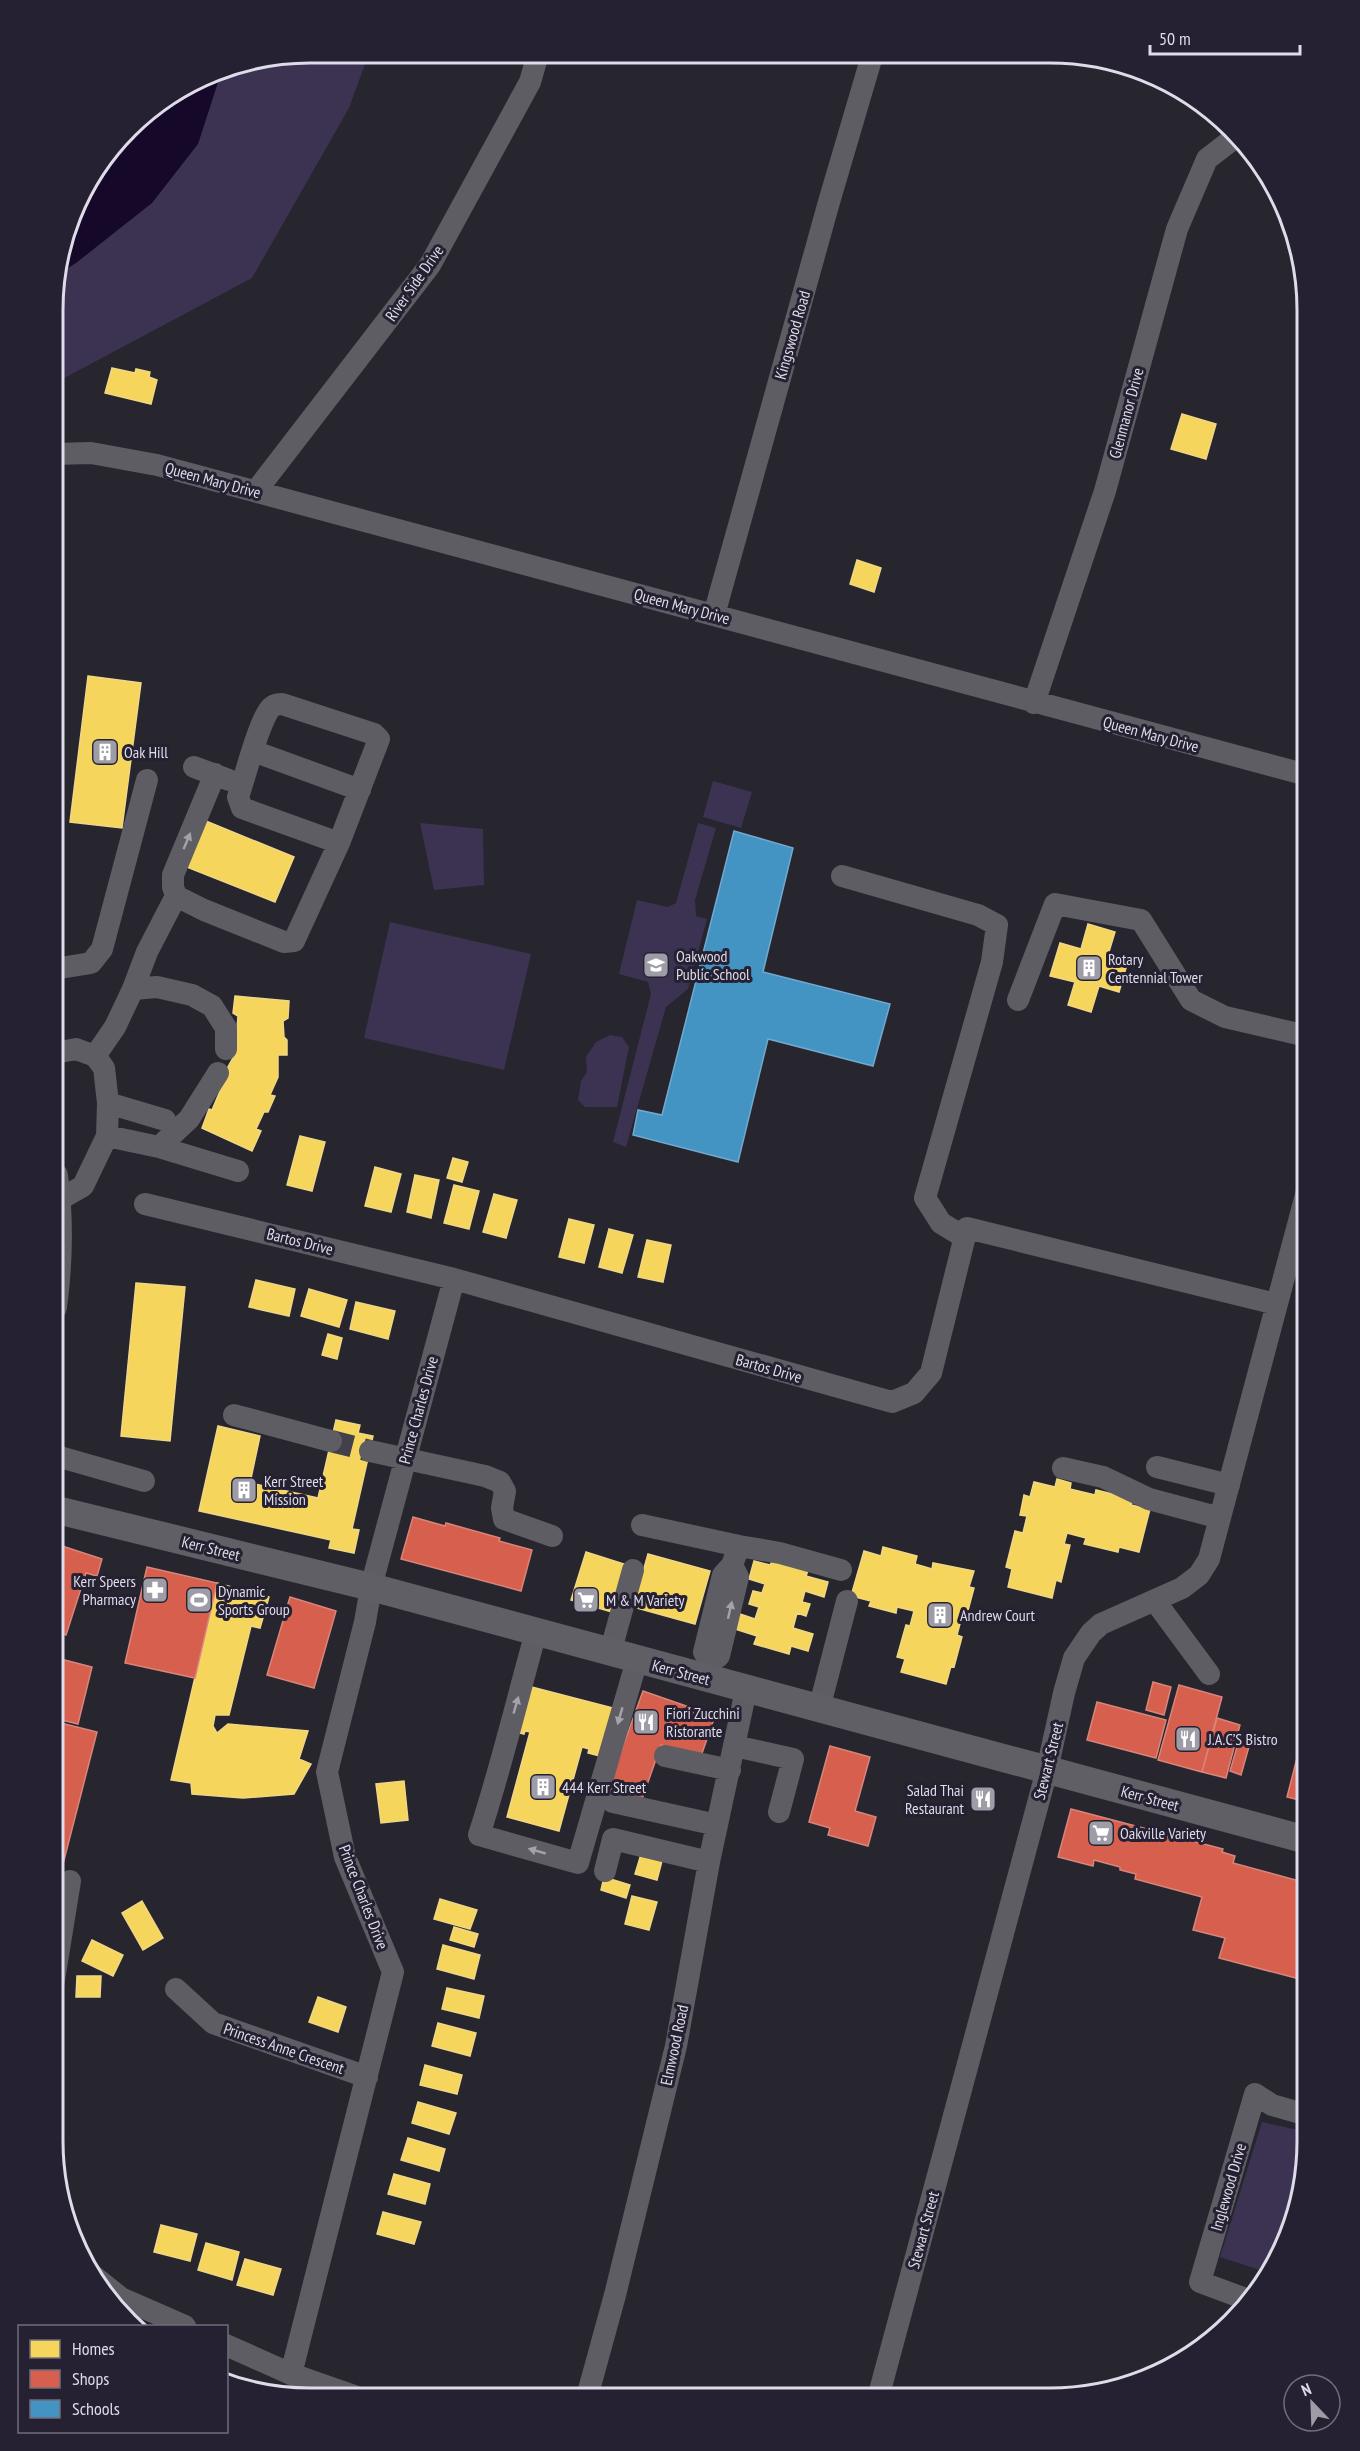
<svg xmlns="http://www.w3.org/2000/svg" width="1360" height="2451" font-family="'PT Sans Narrow',sans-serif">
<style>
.green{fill:#3b3351}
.water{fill:#150829}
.homes{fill:#f6d55c;stroke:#efd786;stroke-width:1.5}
.shops{fill:#d6604d;stroke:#d8857c;stroke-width:1.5}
.schools{fill:#4393c3;stroke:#72a9ce;stroke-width:1.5}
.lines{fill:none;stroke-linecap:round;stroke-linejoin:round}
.minor-tunnel{stroke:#42404a;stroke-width:22;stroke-dasharray:22 11;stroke-linecap:butt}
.minor{stroke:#5e5d63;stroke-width:22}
.major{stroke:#605f65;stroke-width:28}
.oneway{fill:#a4a3ac}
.labels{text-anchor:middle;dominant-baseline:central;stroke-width:6;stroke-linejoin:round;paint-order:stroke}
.street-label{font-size:16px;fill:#dedce8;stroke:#252132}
.poi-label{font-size:16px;fill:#dedce8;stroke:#252132;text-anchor:start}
.rim{fill:none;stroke:#dedce8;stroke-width:3}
</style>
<rect width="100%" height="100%" fill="#27252e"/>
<path class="green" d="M310,53H369L349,108L252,278L55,383V277L79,196L140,117L212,72Z
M713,781L752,792L741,828L703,817Z
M420,823L483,829L484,885L434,890Z
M698,823L716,828L695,900L696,916L707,919L688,989L666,1007L626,1147L613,1142L651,994L648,982L619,974L637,900L668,907L676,903Z
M390,922L531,954L504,1070L364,1038Z
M610,1035L622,1037L629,1047L617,1107H585L578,1100L581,1081L587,1072L586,1057L596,1042Z
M1262,2122L1307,2132V2158L1288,2239L1269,2273L1220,2257Z"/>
<path class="water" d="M222,70L198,144L152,203L76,263L55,276L79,196L140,117L212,72Z"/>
<path class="homes" d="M112,368L135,373L136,369L150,372L149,377L157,380L151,404L105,393Z
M1182,414L1216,424L1206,459L1171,449Z
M857,560L881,568L874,592L850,584Z
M88,676L141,683L122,828L70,822Z
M201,819L294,857L275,902L182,865Z
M1088,924L1115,932L1108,955L1128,961L1119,992L1099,986L1091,1012L1068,1005L1075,982L1050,976L1060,943L1081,949Z
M235,996L289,1001L288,1018L283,1021L284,1037L287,1040V1055H278V1077L270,1095L275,1096L268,1112H264L256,1129L261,1131L252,1151L202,1128L209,1109L212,1110L220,1091L216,1089L235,1054L238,1016L233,1013Z
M300,1136L325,1142L312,1191L287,1185Z
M453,1158L468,1162L462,1182L447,1178Z
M375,1167L401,1174L391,1212L365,1206Z
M415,1175L439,1180L431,1218L407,1212Z
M454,1185L479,1191L469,1229L444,1223Z
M494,1194L517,1200L506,1238L483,1232Z
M569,1219L594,1225L584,1263L559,1257Z
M609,1229L633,1235L622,1273L599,1267Z
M647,1240L671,1245L663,1282L638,1277Z
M256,1280L295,1289L289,1316L249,1307Z
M136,1283L185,1287L170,1441L121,1436Z
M309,1289L347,1300L339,1327L301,1316Z
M356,1302L395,1311L388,1339L350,1329Z
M328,1334L342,1338L337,1359L322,1355Z
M336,1420L360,1425L358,1433L373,1436L352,1529L359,1530L354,1553L329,1548L331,1540L199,1511L218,1426L260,1436L250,1483L318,1498Z
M1057,1479L1071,1483L1070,1489L1095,1495L1096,1490L1133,1499L1131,1505L1150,1509L1139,1552L1119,1547L1118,1552L1084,1544L1086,1538L1067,1533L1064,1544L1070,1545L1061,1582L1056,1580L1052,1598L1008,1587L1012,1569L1006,1567L1015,1531L1023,1533L1027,1516L1020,1515L1024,1495L1030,1497L1034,1482L1055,1487Z
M883,1547L917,1556L915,1564L932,1569L933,1563L974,1571L969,1587L974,1588L966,1618L962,1616L957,1635L962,1637L954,1667L951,1666L946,1684L901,1672L905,1659L897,1657L906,1625L910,1626L914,1611L897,1607L896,1613L869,1606L871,1601L851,1596L864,1551L881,1556Z
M586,1552L627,1565L612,1612L571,1600Z
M648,1554L710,1571L695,1624L633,1607Z
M774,1558L809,1568L806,1576L828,1582L824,1597L805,1591L802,1602L810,1604L806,1616L797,1613L793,1628L813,1634L808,1651L791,1646L789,1654L754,1644L757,1636L735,1629L740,1614L755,1619L759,1607L749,1604L753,1591L762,1593L765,1584L749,1579L754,1561L770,1565Z
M217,1583L269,1597L260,1628L251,1626L229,1715H215L213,1726L217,1733L228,1724L308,1731L299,1759L311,1764L294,1794L243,1798L192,1794L191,1783L171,1780Z
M524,1685L613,1708L600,1756L588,1753L589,1749L582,1747L559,1831L507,1817L530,1732L525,1731L524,1734L512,1731Z
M404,1781L408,1820L381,1823L376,1784Z
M642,1851L663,1857L657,1880L635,1874Z
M604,1877L630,1885L626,1898L601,1890Z
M632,1896L657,1902L649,1930L625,1924Z
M440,1899L477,1910L470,1929L434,1919Z
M142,1901L163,1938L143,1950L122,1913Z
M454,1927L478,1934L474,1947L450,1940Z
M92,1940L123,1955L113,1976L82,1961Z
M443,1945L480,1955L474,1979L437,1969Z
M77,1976H101L100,1997H76Z
M447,1988L484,1996L479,2018L442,2009Z
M318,1997L346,2007L338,2032L309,2022Z
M438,2023L476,2033L470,2056L432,2046Z
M425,2065L462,2075L457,2094L420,2085Z
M418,2102L456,2113L449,2134L412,2123Z
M408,2138L445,2149L439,2171L401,2160Z
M394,2174L430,2184L425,2204L388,2194Z
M383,2212L421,2222L414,2244L377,2234Z
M161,2225L197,2234L190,2261L154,2252Z
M206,2243L239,2252L232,2280L198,2270Z
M245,2259L281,2269L273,2295L237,2285Z"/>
<path class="shops" d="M413,1517L445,1526L446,1523L500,1538L499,1541L532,1550L521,1591L401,1559Z
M53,1543L102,1559L97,1576L86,1573L66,1635L53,1631Z
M147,1567L217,1583L195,1678L125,1663Z
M290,1597L336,1611L314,1688L267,1675Z
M53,1657L92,1667L78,1724L53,1718Z
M1153,1682L1171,1687L1164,1715L1146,1710Z
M1179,1685L1222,1697L1202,1772L1158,1760Z
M643,1691L715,1716L700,1759L661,1745L640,1805L606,1793Z
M1097,1702L1166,1720L1156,1758L1087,1740Z
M1217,1718L1240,1725L1226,1778L1202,1772Z
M1307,1719V1802L1287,1797Z
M53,1721L97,1732L53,1903L59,1904L53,1929Z
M1239,1740L1250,1743L1241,1775L1230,1771Z
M830,1746L870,1757L855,1811L876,1817L868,1846L828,1835L830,1828L809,1822Z
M1071,1809L1223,1849L1222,1852L1235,1856L1233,1863L1307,1883V1981L1219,1958L1225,1938L1193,1930L1202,1897L1135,1879L1136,1874L1120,1870V1867L1094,1860L1093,1866L1058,1857Z"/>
<path class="schools" d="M734,831L793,848L763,972L890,1004L873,1066L768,1039L738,1162L633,1135L638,1110L662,1115Z"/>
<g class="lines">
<path class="minor-tunnel" d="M331,1441L370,1451"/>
<path class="minor" d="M54,454L91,453L157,465L1307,775
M256,491L430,265L530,82L538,54
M714,615L829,202L872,56
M1034,703L1105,491L1177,229L1207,159L1237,136
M253,751L360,790
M194,767L229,780
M842,876L978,915L997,925L992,962L925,1198L941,1223L964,1237
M176,896L173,887V875L215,774
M54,969L91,963L102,949L147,780
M133,989L157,987L192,995L212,1006L226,1028V1049
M1018,1000L1055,904L1141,920L1191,1000L1225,1017L1307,1036
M54,1053L76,1049L95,1056L104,1068L108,1103L107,1136L83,1186L57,1201
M95,1056L115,1027L133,989L147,952L176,896L204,910L284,942L294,941L339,843L379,739L374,734L282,704C276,704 273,705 269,710C257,728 246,774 238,797L242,808L339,843
M108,1103L165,1120
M107,1136L159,1147L238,1171
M159,1147L189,1119L218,1073
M145,1204L454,1279L892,1402L914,1393L931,1373L967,1228L1276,1304
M234,1415L331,1441
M370,1451L485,1476L500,1482L505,1491L502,1508L504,1519L552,1536
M53,1455L144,1481
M1157,1467L1229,1485
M1063,1468L1103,1477L1149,1499L1220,1518
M642,1525L739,1546L732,1565
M739,1546L780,1553L841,1570
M1155,1601L1209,1674
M536,1632C517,1700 501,1768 479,1835L578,1863L637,1660
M610,1653L633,1570
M705,1679L710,1662L719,1656L738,1577L732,1565L723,1575L704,1652L710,1662
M819,1709L847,1601
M735,1746L793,1759L779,1812
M665,1756L730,1770
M613,1802L717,1825
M605,1871L613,1839L709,1862
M53,1986L70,1881
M176,1989L213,2023L367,2077
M91,2274L121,2298L185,2326
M1251,2301L1200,2282L1255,2094L1272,2105L1307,2115
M226,2345L291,2374L354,2396
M291,2374L393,1972L345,1857L327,1772L365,1622L371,1587L454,1279
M587,2397L615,2295L676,2046L709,1862L746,1690
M878,2398L1047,1770L1064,1693L1074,1658L1091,1633L1101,1624L1182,1588L1199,1575L1209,1559L1307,1191"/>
<path class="major" d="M53,1307C59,1262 60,1220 54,1176
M53,1509L371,1587L1307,1840"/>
</g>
<defs><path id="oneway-solid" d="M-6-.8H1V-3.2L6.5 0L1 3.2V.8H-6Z" transform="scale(1.5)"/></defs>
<g class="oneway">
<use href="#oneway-solid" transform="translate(187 841) rotate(-67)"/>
<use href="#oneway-solid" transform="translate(730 1610) rotate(-77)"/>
<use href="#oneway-solid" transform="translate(516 1705) rotate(-74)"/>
<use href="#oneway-solid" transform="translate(620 1716) rotate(106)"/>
<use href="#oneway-solid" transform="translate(537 1851) rotate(-164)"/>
</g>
<defs>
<symbol id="building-square" viewBox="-11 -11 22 22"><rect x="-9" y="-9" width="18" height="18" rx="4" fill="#9e9ca7" stroke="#252132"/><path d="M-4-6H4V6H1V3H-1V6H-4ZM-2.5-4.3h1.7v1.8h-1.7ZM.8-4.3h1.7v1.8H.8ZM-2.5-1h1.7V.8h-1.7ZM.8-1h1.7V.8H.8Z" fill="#fff"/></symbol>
<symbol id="school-square" viewBox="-11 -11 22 22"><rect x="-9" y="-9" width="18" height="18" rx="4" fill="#9e9ca7" stroke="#252132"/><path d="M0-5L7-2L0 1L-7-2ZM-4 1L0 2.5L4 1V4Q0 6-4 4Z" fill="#fff"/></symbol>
<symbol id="pharmacy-square" viewBox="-11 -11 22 22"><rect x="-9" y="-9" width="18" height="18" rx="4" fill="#9e9ca7" stroke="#252132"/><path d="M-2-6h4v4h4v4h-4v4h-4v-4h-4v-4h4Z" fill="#fff"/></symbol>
<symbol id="stadium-square" viewBox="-11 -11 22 22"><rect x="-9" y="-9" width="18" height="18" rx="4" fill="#9e9ca7" stroke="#252132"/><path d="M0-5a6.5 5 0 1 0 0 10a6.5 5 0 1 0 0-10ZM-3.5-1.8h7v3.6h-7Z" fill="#fff"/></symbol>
<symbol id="supermarket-square" viewBox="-11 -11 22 22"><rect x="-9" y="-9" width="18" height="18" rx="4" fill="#9e9ca7" stroke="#252132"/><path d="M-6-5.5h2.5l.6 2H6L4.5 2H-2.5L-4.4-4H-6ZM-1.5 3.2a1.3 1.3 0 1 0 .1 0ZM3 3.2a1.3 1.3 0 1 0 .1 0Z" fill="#fff"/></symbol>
<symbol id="restaurant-square" viewBox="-11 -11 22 22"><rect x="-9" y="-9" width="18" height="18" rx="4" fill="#9e9ca7" stroke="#252132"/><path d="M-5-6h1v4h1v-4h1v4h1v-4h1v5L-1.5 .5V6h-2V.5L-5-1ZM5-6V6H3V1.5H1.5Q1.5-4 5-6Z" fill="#fff"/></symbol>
</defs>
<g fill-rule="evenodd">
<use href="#building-square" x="90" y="737" width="30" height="30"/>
<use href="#school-square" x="641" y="950" width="30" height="30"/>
<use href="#building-square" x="1074" y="953" width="30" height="30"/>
<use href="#building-square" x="229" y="1475" width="30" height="30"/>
<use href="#pharmacy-square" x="140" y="1575" width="30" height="30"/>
<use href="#stadium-square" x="184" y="1585" width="30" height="30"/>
<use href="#supermarket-square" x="571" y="1585" width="30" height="30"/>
<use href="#building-square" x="925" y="1600" width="30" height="30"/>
<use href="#restaurant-square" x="631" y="1707" width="30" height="30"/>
<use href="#restaurant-square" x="1173" y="1724" width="30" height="30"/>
<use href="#building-square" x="528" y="1772" width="30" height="30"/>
<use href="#restaurant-square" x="968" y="1784" width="30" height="30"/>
<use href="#supermarket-square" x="1086" y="1818" width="30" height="30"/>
</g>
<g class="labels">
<g class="street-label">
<text transform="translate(414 283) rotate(-55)">River Side Drive</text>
<text transform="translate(792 335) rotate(-74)">Kingswood Road</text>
<text transform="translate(1126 413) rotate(-75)">Glenmanor Drive</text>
<text transform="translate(213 480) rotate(15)">Queen Mary Drive</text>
<text transform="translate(682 606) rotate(15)">Queen Mary Drive</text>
<text transform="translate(1151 734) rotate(15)">Queen Mary Drive</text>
<text transform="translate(300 1241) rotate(14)">Bartos Drive</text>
<text transform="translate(769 1368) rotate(16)">Bartos Drive</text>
<text transform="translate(418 1410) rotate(-75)">Prince Charles Drive</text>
<text transform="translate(211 1548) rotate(14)">Kerr Street</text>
<text transform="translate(681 1672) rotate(15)">Kerr Street</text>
<text transform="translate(1048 1761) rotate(-76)">Stewart Street</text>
<text transform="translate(1150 1798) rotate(15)">Kerr Street</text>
<text transform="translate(364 1897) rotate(69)">Prince Charles Drive</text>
<text transform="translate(674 2045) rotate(-78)">Elmwood Road</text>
<text transform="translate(284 2048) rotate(19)">Princess Anne Crescent</text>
<text transform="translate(1228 2187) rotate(-74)">Inglewood Drive</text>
<text transform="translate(923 2230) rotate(-75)">Stewart Street</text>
</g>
<g class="poi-label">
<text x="124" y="752">Oak Hill</text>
<text x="676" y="956">Oakwood<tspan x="676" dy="18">Public School</tspan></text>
<text x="1108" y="959">Rotary<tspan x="1108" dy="18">Centennial Tower</tspan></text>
<text x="264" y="1481">Kerr Street<tspan x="264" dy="18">Mission</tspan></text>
<text x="136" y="1581" text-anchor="end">Kerr Speers<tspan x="136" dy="18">Pharmacy</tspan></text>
<text x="218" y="1591">Dynamic<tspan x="218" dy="18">Sports Group</tspan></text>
<text x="606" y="1600">M &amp; M Variety</text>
<text x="960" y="1615">Andrew Court</text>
<text x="666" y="1713">Fiori Zucchini<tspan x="666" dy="18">Ristorante</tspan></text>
<text x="1208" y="1739">J.A.C’S Bistro</text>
<text x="562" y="1787">444 Kerr Street</text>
<text x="964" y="1790" text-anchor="end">Salad Thai<tspan x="964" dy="18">Restaurant</tspan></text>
<text x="1120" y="1833">Oakville Variety</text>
</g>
</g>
<path d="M0 0H1360V2451H0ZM310 63H1050A247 247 0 0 1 1297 310V2141A247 247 0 0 1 1050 2388H310A247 247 0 0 1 63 2141V310A247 247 0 0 1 310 63Z" fill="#252132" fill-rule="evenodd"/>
<path class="rim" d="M310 63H1050A247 247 0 0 1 1297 310V2141A247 247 0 0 1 1050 2388H310A247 247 0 0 1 63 2141V310A247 247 0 0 1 310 63Z"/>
<rect x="18" y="2325" width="210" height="108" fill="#252132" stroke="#6f6c7b" stroke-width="1.5"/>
<rect x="30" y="2340" width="30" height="18" fill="#f6d55c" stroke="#6f6c7b" stroke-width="1.5"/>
<text x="72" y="2355" font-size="18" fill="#dedce8">Homes</text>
<rect x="30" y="2370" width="30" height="18" fill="#d6604d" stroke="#6f6c7b" stroke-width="1.5"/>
<text x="72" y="2385" font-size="18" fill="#dedce8">Shops</text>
<rect x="30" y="2400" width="30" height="18" fill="#4393c3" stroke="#6f6c7b" stroke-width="1.5"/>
<text x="72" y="2415" font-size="18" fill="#dedce8">Schools</text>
<g transform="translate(1312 2403) rotate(337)"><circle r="28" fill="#252132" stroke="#6f6c7b" stroke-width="1.5"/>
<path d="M0-4.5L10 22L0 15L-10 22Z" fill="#9e9ca7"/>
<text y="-9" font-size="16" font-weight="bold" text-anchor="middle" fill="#dedce8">N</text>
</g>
<path d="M1150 45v9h150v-9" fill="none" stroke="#dedce8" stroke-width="3"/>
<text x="1159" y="45" font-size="18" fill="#dedce8" stroke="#252132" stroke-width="4.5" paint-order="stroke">50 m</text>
</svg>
